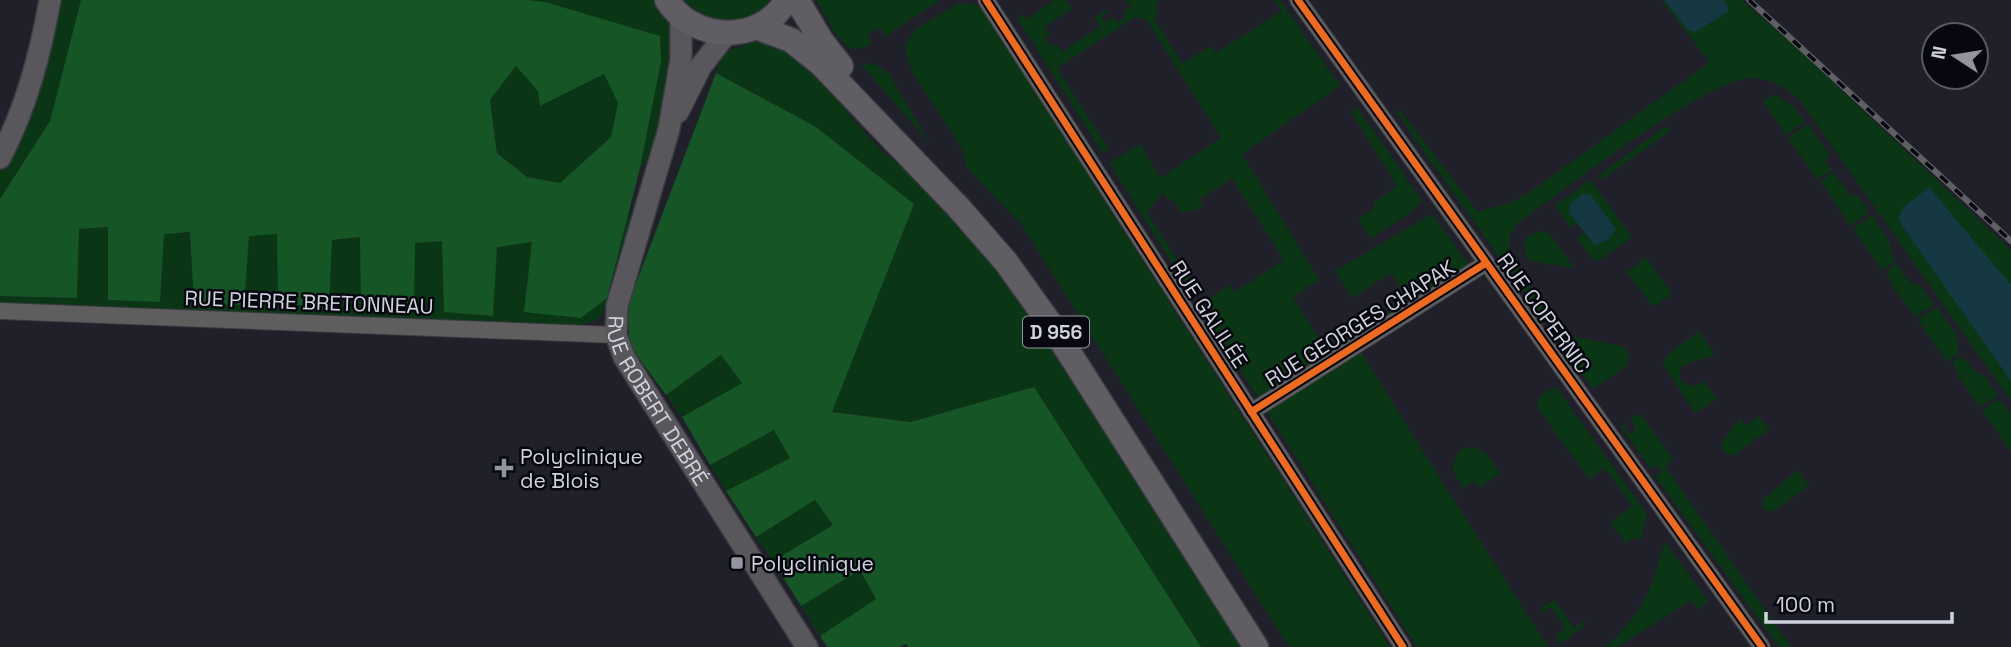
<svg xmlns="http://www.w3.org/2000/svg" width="2011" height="647" font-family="'Space Grotesk',sans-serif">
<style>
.green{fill:#0b3615}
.forest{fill:#165626;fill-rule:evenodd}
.water{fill:#153842}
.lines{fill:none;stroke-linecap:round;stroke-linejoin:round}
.street-casing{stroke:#393a41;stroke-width:18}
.secondary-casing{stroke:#393a41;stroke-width:24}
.primary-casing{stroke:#393a41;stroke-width:27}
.street{stroke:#605d5f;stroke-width:16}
.secondary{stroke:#59575b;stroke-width:21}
.primary{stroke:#615e63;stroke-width:24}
.rail-casing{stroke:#606064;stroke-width:6}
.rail{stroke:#07080f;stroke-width:3.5;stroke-dasharray:10;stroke-linecap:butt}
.cycleway-casing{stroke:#07080f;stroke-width:11}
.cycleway{stroke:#ed6a23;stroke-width:7}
.poi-dot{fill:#93949f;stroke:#07080f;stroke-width:2.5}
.labels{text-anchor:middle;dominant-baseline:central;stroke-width:5;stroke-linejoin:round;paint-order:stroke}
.shield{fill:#07080f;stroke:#9495a0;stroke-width:2}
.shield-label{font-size:19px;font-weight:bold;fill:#d1d2de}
.street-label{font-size:21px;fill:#d1d2de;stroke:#07080f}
.poi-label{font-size:21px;fill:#d1d2de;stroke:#07080f;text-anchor:start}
</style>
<rect width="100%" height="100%" fill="#1f2029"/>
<path class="green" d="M56,0H81L50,121L0,199V166Z
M528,0H656L670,20L675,35L670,83L652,153L640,168L661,62L545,2Z
M682,0H771C745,30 709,23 682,0Z
M816,0H940L885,36L880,28L868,34L872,44L862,48L849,49L834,31Z
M1055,0H1066L1072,9L1045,26L1050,34L1045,37L1051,46L1056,44L1061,52L1100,27L1094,18L1106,10L1109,11L1102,17L1105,23L1114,17L1118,23L1126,17L1123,12L1131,7L1126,0H1160L1155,4L1158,14L1154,18L1182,64L1211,46L1216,53L1282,11L1275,0H1280L1340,86L1242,154L1319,280L1293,297L1327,351L1408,300L1391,273L1352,298L1335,271L1432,214L1469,265L1259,399L1199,305L1230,285L1235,292L1284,260L1232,178L1199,200L1204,206L1194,211L1181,212L1171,198L1169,201L1163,192L1147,212L1197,292L1192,294L1109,163L1140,144L1160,178L1221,138L1146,19L1135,17L1057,68L1109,150L1103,153L1017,18L1024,14L1027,19Z
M1661,0H1664L1688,30L1727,4L1723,0H1741L1784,36L2011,250V401L1799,99C1785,87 1771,78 1751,78C1707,78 1559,194 1516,224C1509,236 1507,245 1511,258L1560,329L1570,336L1625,347C1630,355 1630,360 1625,367L1593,389L1396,112L1399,109L1478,212L1510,203L1527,194L1710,62Z
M959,3L975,4L988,12L1109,208L1390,647H1289L1021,224L967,168L962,149L912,72L904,47L915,30Z
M763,39L790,51L825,74L848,114L886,156L920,177L1013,285L1245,647H1201L1034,387L911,422L832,412L914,204L816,127L716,73L724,52Z
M860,63L877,65L889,74L931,145Z
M516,66L538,91L604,74L618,103L611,137L560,183L527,177L498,153L490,100Z
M1774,94L1794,107L1805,121L1786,135L1763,102Z
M1357,107L1422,201L1415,209L1371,239L1358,219L1375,208L1373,203L1397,186L1351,112Z
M1808,124L1829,154L1826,162L1832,170L1817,179L1788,138Z
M1666,126L1671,131L1601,180L1598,176Z
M1833,172L1850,195L1858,196L1869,212L1850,226L1821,181Z
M1590,180L1632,237L1600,260L1592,259L1577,238L1584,232L1595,245L1569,213L1577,223L1570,228L1556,205Z
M630,208L631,225L608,306L597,320L578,326L0,303V296L77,298L79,229L109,227V300L164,233L277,234L328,308L332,240L361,237L415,243L443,241L493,316L497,246L533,242L607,298Z
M1872,215L1890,243L1891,253L1896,260L1882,270L1853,229Z
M1542,231L1549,233L1574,268L1529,261C1520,246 1523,234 1542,231Z
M1646,257L1672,294L1653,307L1627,272Z
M1896,264L1911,284H1919L1934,304L1915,317L1892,285L1887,272Z
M1937,307L1956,334L1959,353L1947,362L1918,320Z
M1699,331L1715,354C1704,361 1690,359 1680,368V379L1683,383L1694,386L1704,381L1717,399L1695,413L1663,364L1668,354Z
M1360,350L1422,450L1548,647H1417L1266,410Z
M721,355L742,383L682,417L666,395Z
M1961,356L1978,374L1984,375L1998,395L1980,407L1958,376L1960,375L1952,363Z
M1553,388L1558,390L1647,514L1641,540L1632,538L1626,544L1610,522L1632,506L1605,468L1589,479L1537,407L1539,397Z
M1999,399L2011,414V451L1982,411Z
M1637,414H1640L1673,459L1665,466L1791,647H1779L1655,476L1662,472L1659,466L1651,469L1620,426L1623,424L1630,434L1636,429L1631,419Z
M1759,416L1769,430L1734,455H1728L1720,446L1739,418L1745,426Z
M774,430L790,458L726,491L710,465Z
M1467,447C1486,447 1491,459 1500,473L1479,488L1474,481L1462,489L1452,467L1458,452Z
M1798,470L1809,486L1773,511L1764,510L1762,500Z
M815,500L833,525L773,561L756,537Z
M1665,542L1709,602L1698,609L1691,600L1618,647H1604C1626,631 1644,605 1653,580C1657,567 1660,554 1665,542Z
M860,570L876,599L820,636L801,606Z
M1555,600L1574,628L1585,620L1583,627L1561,644L1555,635L1565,628L1551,607L1542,612L1540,608Z"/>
<path class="forest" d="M81,0H528L545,2L660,36L661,62L640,168L607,298L581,318L524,312L532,242L497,247L493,316L444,312L442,241L415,243L414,310L361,309L360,237L332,240L329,308L278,303L277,234L249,236L244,305L194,303L190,232L164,234L160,302L108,300V227L79,229L77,298L0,296V199L50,121ZM516,66L538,91L540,106L604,74L618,103L611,137L560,183L527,177L497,153L490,100Z
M716,73L816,127L914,204L832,412L911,422L1034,387L1201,647H908L906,644L900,647H827L820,636L876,599L860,570L801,606L773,561L833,525L815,500L756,537L726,491L790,458L774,430L710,465L682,417L742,383L721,355L666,395L630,346L627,307Z"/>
<path class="water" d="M1664,0H1723L1727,3L1728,12L1695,32L1688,30Z
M1929,187L2011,285V381L1903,227L1899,218L1903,208Z
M1583,194H1590L1616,229L1608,240L1595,245L1569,213L1570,204Z"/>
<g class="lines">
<defs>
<path id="street" d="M986,0L1403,647
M1298,0L1762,647
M0,311L616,335
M1251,412L1486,263"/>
<g id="secondary">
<path id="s1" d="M681,16V59L669,129L617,306L616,335L624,357L807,647"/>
<path d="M678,112L701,66L727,33"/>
<path d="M0,158C26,108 40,56 50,0"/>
</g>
<path id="primary" d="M667,0C694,43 761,44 787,0
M797,0L822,42L841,66
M756,27L791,40L820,63L959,208L1006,262L1054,329L1256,647"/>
</defs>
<use href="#street" class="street-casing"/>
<use href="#secondary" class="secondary-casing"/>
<use href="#primary" class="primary-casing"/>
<use href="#street" class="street"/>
<use href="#secondary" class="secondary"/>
<use href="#primary" class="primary"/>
<defs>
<path id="rail" d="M1749,0L2011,241"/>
</defs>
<use href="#rail" class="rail-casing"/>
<use href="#rail" class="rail"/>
<defs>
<path id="cycleway" d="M986,0L1403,647
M1298,0L1762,647
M1251,412L1486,263"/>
</defs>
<use href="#cycleway" class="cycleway-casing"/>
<use href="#cycleway" class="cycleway"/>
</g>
<g class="poi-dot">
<path d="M500.5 457.5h7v7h7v7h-7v7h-7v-7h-7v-7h7z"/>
<rect x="730" y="556" width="14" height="14" rx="3.5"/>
</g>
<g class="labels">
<rect class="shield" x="1023" y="316.5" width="66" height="31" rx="5"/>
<g class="shield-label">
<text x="1056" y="332">D 956</text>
</g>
<g class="street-label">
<text transform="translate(309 302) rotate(2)">RUE PIERRE BRETONNEAU</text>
<text transform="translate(1544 313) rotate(54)">RUE COPERNIC</text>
<text transform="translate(1209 314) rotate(57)">RUE GALILÉE</text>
<text transform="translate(1360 323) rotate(-32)">RUE GEORGES CHAPAK</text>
<text stroke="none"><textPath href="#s1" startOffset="404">RUE ROBERT DEBRÉ</textPath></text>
</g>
<g class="poi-label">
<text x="520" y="456">Polyclinique<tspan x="520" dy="24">de Blois</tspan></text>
<text x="751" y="563">Polyclinique</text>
</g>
</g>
<g transform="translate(1955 56) rotate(282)"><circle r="33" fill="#07080f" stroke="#585962" stroke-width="2"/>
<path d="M0-5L12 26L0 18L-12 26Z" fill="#93949f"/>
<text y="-10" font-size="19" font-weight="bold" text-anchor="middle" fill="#d1d2de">N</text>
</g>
<path d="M1766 612v10h186v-10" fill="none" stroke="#d1d2de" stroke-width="3.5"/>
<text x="1776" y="612" font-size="21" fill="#d1d2de" stroke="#07080f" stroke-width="5" paint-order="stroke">100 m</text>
</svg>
